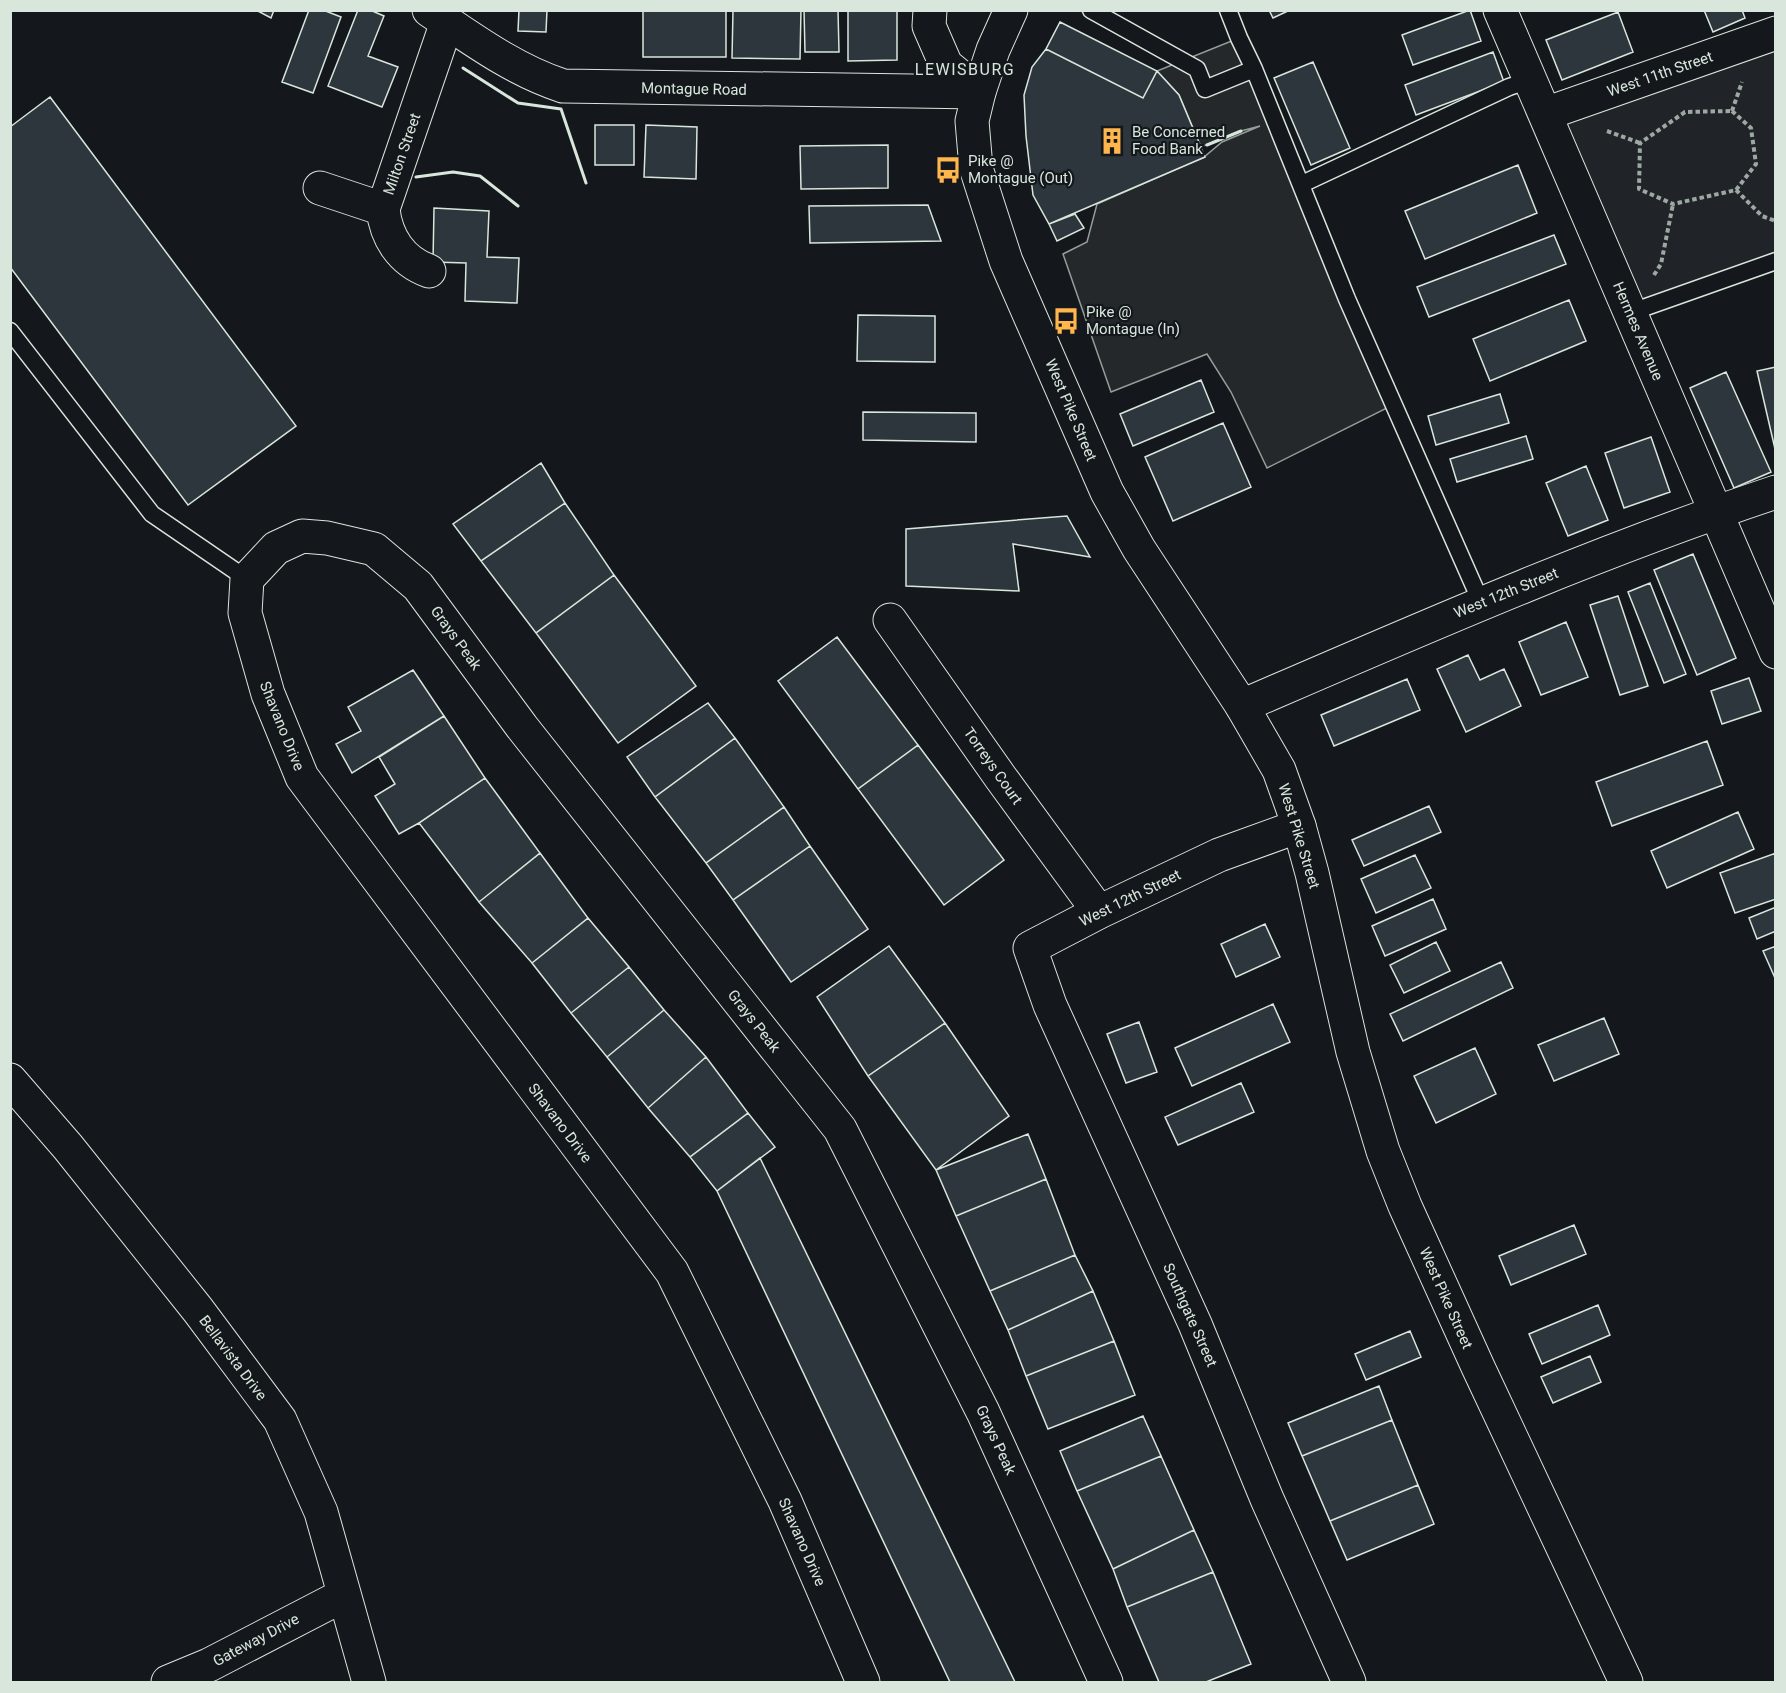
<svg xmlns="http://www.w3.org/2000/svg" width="1786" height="1693" font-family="Roboto,sans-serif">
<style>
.green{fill:#202428;stroke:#939e99;stroke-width:1.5}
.parking{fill:#24282b;stroke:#939e99;stroke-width:1.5}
.building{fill:#2c363c;stroke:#d8e6dc;stroke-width:1.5}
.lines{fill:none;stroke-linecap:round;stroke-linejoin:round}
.lane-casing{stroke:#d8e6dc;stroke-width:19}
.street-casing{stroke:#d8e6dc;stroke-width:35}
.secondary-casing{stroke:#d8e6dc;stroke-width:35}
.primary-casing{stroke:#d8e6dc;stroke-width:35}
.path{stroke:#9da8a2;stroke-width:4;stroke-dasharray:4.5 3;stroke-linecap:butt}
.lane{stroke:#14181c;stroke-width:16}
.street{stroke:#14181c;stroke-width:33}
.secondary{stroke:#14181c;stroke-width:33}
.primary{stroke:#14181c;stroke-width:33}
.wall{stroke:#d8e6dc;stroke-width:3}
.labels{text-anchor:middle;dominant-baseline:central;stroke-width:4.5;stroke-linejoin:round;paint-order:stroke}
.street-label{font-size:15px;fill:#d8e6dc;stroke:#14181c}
.poi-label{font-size:15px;fill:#d8e6dc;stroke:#14181c;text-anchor:start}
.neighbourhood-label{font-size:16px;letter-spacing:1.5px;fill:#d8e6dc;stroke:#14181c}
</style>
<rect width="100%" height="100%" fill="#14181c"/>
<path class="green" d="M1775,33V261L1629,313L1545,114Z"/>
<path class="parking" d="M1239,38L1393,405L1267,468L1231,392L1207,354L1111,392L1063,254L1087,242L1097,204L1204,157L1222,142L1260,126L1241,131L1201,147L1179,95L1157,71Z"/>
<path class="building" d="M256,10H274L271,18Z
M309,10H323L341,17L313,93L282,82Z
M358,10H370L384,16L368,56L398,67L382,107L328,86Z
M519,10H547L546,32L518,31Z
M643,10H726V57H643Z
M733,10H801L800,59L732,58Z
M804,10H838L839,52H805Z
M848,10H897V60L848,61Z
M1269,10H1290L1273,18Z
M1470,10L1481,41L1413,65L1402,35Z
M1704,10H1742L1745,18L1713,32Z
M1618,12L1633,52L1562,80L1546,40Z
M1060,22L1157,71L1143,98L1046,49Z
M1046,49L1143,98L1157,71L1179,95L1205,157L1049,224L1033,195L1026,136L1024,95L1032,67Z
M1493,52L1504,82L1416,115L1405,85Z
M1313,62L1350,148L1311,165L1274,78Z
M50,97L296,426L188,505L10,267V127Z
M595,125H634V165H595Z
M646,125L697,127L696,179L644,177Z
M888,145V188L801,189L800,146Z
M1518,165L1537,213L1425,259L1405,211Z
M928,205L941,241L810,243L809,206Z
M434,208L489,211L487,257L519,258L517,303L465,301L466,263L433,262Z
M1075,214L1084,228L1057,241L1049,224Z
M1554,235L1566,264L1429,317L1417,287Z
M1569,300L1586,341L1490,381L1473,339Z
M858,315L935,316V362L857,361Z
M1776,367V449H1775L1757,371Z
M1726,372L1771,472L1734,488L1690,388Z
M1201,380L1214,412L1133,446L1120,414Z
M1500,394L1509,423L1436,445L1428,416Z
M863,412L976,413V442L863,440Z
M1223,423L1251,487L1173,521L1145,457Z
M1526,436L1533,459L1457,482L1450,459Z
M1651,437L1670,492L1624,508L1605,453Z
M541,463L565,503L481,561L453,524Z
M1586,466L1608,520L1568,536L1546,483Z
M565,503L614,575L536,633L481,561Z
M1067,516L1090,557L1013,544L1019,591L906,586V529Z
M1693,554L1736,658L1697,675L1654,570Z
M614,575L696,686L618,743L536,633Z
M1650,583L1686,674L1664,683L1628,592Z
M1618,596L1648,686L1620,695L1590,605Z
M1566,622L1588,677L1541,695L1519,642Z
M837,637L918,745L858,789L778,681Z
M1468,655L1480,680L1504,669L1521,706L1466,732L1437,669Z
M413,670L444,716L352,773L336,744L361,731L348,707Z
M1749,678L1761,711L1722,724L1711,691Z
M1407,679L1420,710L1334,746L1321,715Z
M708,703L735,738L655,797L627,757Z
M444,716L485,778L419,823L399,834L375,796L395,784L379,757Z
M735,738L784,807L706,863L655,797Z
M1707,741L1723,785L1612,826L1596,782Z
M918,745L1004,860L944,905L858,789Z
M485,778L540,853L479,902L419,823Z
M1429,806L1441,832L1364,866L1352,840Z
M784,807L810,846L733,900L706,863Z
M1738,812L1754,849L1667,888L1651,851Z
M810,846L868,929L791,982L733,900Z
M540,853L588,918L532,963L479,902Z
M1776,853V899L1735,913L1720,873Z
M1415,855L1431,888L1376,913L1361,879Z
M1433,899L1446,929L1385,956L1372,926Z
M1776,907V931L1757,939L1749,918Z
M588,918L629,967L571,1013L532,963Z
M1265,924L1280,957L1236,977L1221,944Z
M1436,942L1450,971L1404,993L1390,965Z
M889,946L945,1023L868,1076L817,997Z
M1776,946V978H1775L1763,951Z
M1501,962L1513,988L1403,1041L1390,1014Z
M629,967L664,1010L607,1057L571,1013Z
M1273,1004L1290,1042L1192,1086L1175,1048Z
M664,1010L706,1057L648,1108L607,1057Z
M1604,1018L1619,1054L1554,1081L1538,1045Z
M1139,1022L1157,1072L1126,1083L1107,1034Z
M945,1023L1009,1116L936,1170L868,1076Z
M1475,1048L1496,1094L1436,1123L1414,1076Z
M706,1057L748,1113L690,1157L648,1108Z
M1241,1083L1254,1112L1178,1145L1165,1117Z
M748,1113L775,1147L717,1191L690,1157Z
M1028,1134L1046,1179L956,1216L936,1170Z
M760,1158L1015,1682H950L717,1191Z
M1046,1179L1075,1255L990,1291L956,1216Z
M1574,1225L1586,1254L1511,1285L1499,1256Z
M1075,1255L1093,1291L1008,1330L990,1291Z
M1093,1291L1114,1341L1026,1376L1008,1330Z
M1598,1305L1610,1335L1542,1364L1529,1334Z
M1410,1331L1421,1357L1366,1380L1355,1354Z
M1114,1341L1135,1395L1048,1429L1026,1376Z
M1590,1356L1601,1382L1553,1403L1541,1377Z
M1379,1386L1392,1420L1302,1456L1288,1423Z
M1143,1416L1161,1456L1077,1491L1060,1451Z
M1392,1420L1418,1485L1330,1521L1302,1456Z
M1161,1456L1194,1530L1113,1569L1077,1491Z
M1418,1485L1434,1524L1347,1560L1330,1521Z
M1194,1530L1213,1572L1127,1607L1113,1569Z
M1213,1572L1251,1664L1206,1682H1159L1127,1607Z"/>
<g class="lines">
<defs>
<path id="lane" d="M1091,10L1197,69L1205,89L1254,69
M1228,10L1239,38L1254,69L1347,299L1481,602
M1302,184L1509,87L1530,80
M1629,313L1776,261
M10,331L152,514L247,579"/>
<path id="street" d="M1500,10L1776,652
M1545,114L1776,33
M320,188L383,209
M429,271C401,261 386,237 383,209L447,22
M890,620L1001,778L1099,912
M1242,706C1418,630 1593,553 1776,492
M1299,826L1219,855L1099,912L1030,948L1050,1005L1195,1324L1267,1499L1349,1682
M10,1080L68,1147L198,1310L280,1420L321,1512L369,1682
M168,1682L209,1665L344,1595
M863,1682L785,1501L672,1272L302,777L268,694L245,613L247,579L276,548L302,536L327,538L374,549L418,586L522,727L840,1129L983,1412L1106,1682"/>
<path id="secondary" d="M429,10C472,39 514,70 563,86L979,92
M930,10L929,26L946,65L979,92"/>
<path id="primary" d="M1011,10L993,50L979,92L972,121L976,168L1006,261L1107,492L1139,549L1242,706L1279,770L1299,826L1312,873L1353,1052L1383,1151L1405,1206L1478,1367L1626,1682"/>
</defs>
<use href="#lane" class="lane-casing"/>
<use href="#street" class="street-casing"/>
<use href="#secondary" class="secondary-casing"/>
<use href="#primary" class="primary-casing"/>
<path class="path" d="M1776,101V120
M1732,111L1751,128L1756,164L1736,190L1673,204L1639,189L1640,143L1685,112Z
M1732,111L1742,82
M1607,131L1640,143
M1736,190L1762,216L1776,221
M1654,275L1661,264L1673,204"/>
<use href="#lane" class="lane"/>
<use href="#street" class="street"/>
<use href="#secondary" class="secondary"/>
<use href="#primary" class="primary"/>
<path class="wall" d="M463,68L518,103L561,109L586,183
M1207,145L1241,131
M416,177L453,172L480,176L518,206"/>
</g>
<defs>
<symbol id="building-bare" viewBox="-9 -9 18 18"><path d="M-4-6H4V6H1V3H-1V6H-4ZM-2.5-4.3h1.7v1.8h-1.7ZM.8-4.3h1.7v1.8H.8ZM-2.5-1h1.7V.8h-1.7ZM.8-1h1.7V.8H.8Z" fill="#ffb74d" stroke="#14181c" stroke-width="2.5" paint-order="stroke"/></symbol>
<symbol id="bus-bare" viewBox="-9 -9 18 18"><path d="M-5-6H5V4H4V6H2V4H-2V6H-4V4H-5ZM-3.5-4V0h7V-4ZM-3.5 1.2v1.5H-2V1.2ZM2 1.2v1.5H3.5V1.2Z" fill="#ffb74d" stroke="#14181c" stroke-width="2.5" paint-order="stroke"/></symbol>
</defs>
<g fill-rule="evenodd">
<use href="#building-bare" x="1093" y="122" width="38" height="38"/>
<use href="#bus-bare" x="929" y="151" width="38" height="38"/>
<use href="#bus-bare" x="1047" y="302" width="38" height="38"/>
</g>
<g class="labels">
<g class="street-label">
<text transform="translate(1660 74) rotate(-19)">West 11th Street</text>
<text transform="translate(694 89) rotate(1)">Montague Road</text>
<text transform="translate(402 154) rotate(-71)">Milton Street</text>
<text transform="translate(1638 331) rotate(67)">Hermes Avenue</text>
<text transform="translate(1071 410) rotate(67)">West Pike Street</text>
<text transform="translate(1506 593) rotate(-22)">West 12th Street</text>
<text transform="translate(456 638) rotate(54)">Grays Peak</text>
<text transform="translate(282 726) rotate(68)">Shavano Drive</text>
<text transform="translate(993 766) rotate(55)">Torreys Court</text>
<text transform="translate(1299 836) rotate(73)">West Pike Street</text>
<text transform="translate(1130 898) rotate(-26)">West 12th Street</text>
<text transform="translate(754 1021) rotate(52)">Grays Peak</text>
<text transform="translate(560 1123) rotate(53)">Shavano Drive</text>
<text transform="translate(1446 1298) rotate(66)">West Pike Street</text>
<text transform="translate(1190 1315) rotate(66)">Southgate Street</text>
<text transform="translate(233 1358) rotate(53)">Bellavista Drive</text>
<text transform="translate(996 1440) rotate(65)">Grays Peak</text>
<text transform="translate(802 1542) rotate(66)">Shavano Drive</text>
<text transform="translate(256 1640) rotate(-28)">Gateway Drive</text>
</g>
<g class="poi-label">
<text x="1132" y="132">Be Concerned<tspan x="1132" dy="17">Food Bank</tspan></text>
<text x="968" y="161">Pike @<tspan x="968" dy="17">Montague (Out)</tspan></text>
<text x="1086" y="312">Pike @<tspan x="1086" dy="17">Montague (In)</tspan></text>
</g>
<g class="neighbourhood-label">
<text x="965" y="69">LEWISBURG</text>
</g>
</g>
<rect width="1786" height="1693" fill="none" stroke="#d8e6dc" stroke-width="24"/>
</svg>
